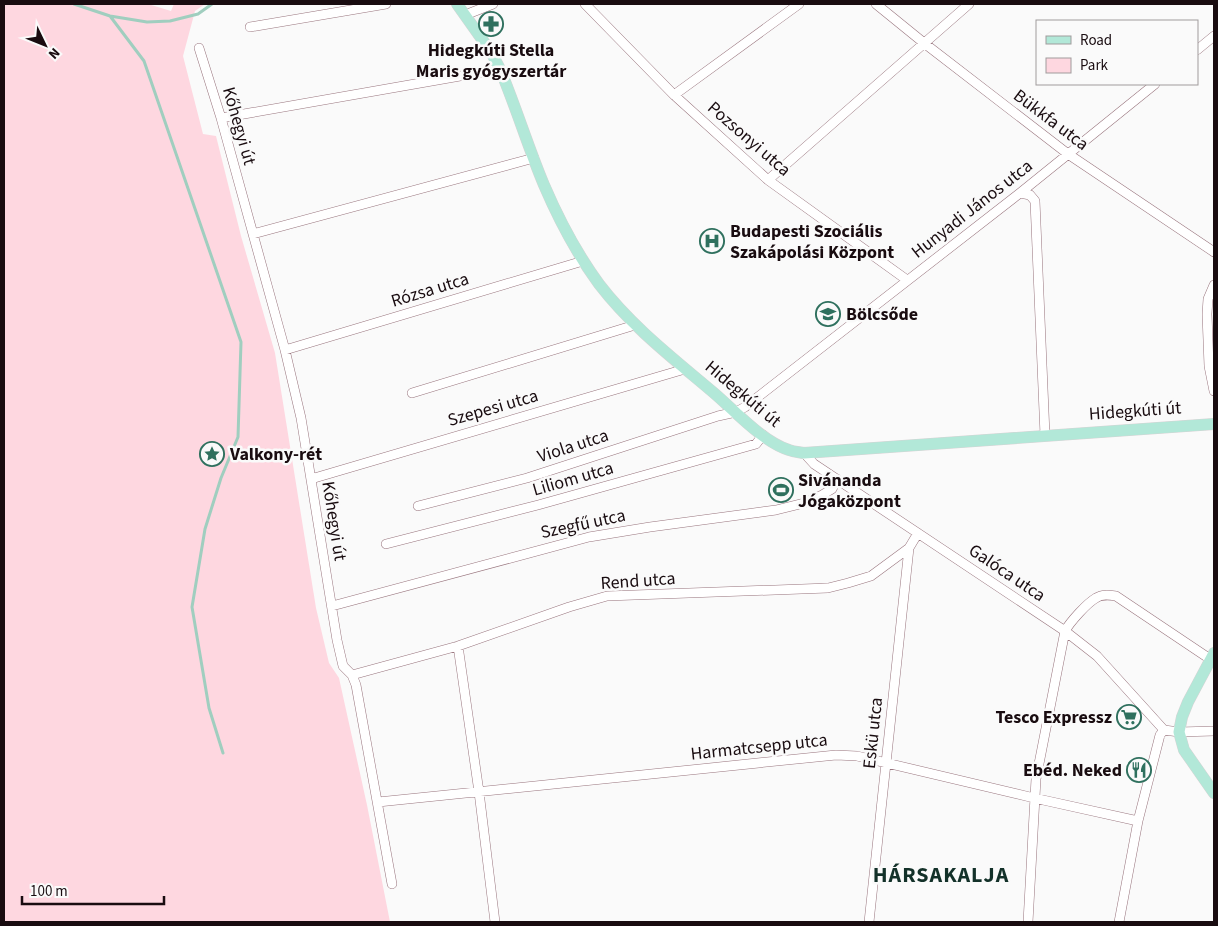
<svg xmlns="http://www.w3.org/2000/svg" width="1218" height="926" font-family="'Source Sans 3',sans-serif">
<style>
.green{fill:#fed7e0}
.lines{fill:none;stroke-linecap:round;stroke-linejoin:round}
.stream{stroke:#a0cebf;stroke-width:3}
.minor-casing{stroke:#99757e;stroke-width:10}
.major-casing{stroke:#d6d3d4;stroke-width:12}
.minor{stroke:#fff;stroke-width:9}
.major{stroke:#b2e8d8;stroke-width:11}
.labels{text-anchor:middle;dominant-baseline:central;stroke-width:5;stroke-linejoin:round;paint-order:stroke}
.poi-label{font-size:18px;font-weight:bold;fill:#190c10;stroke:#fafafa;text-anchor:start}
.street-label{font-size:18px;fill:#190c10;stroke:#fafafa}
.district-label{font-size:22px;font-weight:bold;letter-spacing:1px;fill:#133129;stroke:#fafafa}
</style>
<rect width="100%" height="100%" fill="#fafafa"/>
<path class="green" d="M4,4H148L171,11L174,4H205L195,11L183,56L203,134L216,136L241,236L275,353L316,608L329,663L339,678L367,805L390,922H4Z"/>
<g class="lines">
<path class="stream" d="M74,4L110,16L147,22L170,21L198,14L212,4
M110,16L144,61L241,342L238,437L221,478L205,529L192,607L209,708L223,753"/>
<defs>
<path id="minor" d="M585,4L674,95L768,180L907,280
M876,4L924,43L1068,154L1214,252
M465,15L493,4
M250,27L386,4
M199,48L221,118L285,350L301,418L337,640L343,666L352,675L356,685L392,884
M1197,50L1214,36
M674,95L799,4
M221,118L500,69
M768,180L969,4
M1020,193L1030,195L1035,201L1045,435
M253,234L534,158
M1214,285L1208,299L1207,314L1209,366L1214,391
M285,350L583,261
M412,393L635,325
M804,453L814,464L1065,631L1097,656L1164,730L1179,732L1214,731
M311,479L685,369
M418,506L527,478L718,416L736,412L745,407L1020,193L1155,84
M386,544L538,505L756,444L763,435
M332,606L589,537L650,527L776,510L804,503L822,495L832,489L837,479
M458,646L479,792L495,922
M352,675L458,646L569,607L607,596L828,588L848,583L871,576L909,548L918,533
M378,802L836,755L857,756L1034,798L1138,821
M869,922L909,548
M1028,922L1036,779L1065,631C1070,622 1087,603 1096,598C1102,594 1109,595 1116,596L1210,659
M1119,922L1138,821L1160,735L1164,730"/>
<path id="major" d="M457,4L491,52L500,69C516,107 528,147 544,185C559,220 577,254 599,284C632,327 674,359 714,393C735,411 763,442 789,450C794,452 799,452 804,453L1214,424
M1214,653L1188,702L1182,717L1179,732L1184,750L1214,793"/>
</defs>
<use href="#minor" class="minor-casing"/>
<use href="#major" class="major-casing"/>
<use href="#minor" class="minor"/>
<use href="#major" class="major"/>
</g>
<defs>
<symbol id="pharmacy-ring" viewBox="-11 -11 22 22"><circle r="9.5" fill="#fafafa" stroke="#2f705e" stroke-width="1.5"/><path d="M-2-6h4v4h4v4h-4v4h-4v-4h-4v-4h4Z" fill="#2f705e"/></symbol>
<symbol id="hospital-ring" viewBox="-11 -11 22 22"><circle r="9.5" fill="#fafafa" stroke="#2f705e" stroke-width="1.5"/><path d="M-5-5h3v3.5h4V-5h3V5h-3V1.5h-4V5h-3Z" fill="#2f705e"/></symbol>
<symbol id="school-ring" viewBox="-11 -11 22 22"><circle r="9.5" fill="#fafafa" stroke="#2f705e" stroke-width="1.5"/><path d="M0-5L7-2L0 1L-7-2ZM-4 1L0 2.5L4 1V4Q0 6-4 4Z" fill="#2f705e"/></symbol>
<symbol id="sight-ring" viewBox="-11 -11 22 22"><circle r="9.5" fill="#fafafa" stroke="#2f705e" stroke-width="1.5"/><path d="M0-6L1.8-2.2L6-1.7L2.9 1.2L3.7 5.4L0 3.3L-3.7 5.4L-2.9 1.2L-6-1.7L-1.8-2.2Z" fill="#2f705e"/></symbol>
<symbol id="stadium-ring" viewBox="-11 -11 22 22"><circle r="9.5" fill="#fafafa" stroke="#2f705e" stroke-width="1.5"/><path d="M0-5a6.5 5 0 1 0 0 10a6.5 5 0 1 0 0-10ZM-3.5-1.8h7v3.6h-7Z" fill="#2f705e"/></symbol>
<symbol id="supermarket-ring" viewBox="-11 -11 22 22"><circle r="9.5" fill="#fafafa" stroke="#2f705e" stroke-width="1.5"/><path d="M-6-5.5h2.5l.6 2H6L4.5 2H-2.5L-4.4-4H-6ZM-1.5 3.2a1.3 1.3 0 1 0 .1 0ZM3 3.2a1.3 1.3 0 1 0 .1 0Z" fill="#2f705e"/></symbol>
<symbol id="restaurant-ring" viewBox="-11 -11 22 22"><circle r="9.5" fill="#fafafa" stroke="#2f705e" stroke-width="1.5"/><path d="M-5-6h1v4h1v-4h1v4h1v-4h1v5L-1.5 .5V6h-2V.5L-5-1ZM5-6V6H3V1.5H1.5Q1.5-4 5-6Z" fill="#2f705e"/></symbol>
</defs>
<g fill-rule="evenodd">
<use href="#pharmacy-ring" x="477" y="10" width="28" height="28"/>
<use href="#hospital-ring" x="698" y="227" width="28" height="28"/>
<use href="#school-ring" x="814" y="300" width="28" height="28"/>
<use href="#sight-ring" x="198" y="440" width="28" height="28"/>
<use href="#stadium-ring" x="767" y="476" width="28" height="28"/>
<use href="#supermarket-ring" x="1115" y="703" width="28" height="28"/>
<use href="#restaurant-ring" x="1125" y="756" width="28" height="28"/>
</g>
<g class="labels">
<g class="poi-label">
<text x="491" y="50" text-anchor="middle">Hidegkúti Stella<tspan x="491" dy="21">Maris gyógyszertár</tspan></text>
<text x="730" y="231">Budapesti Szociális<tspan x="730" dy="21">Szakápolási Központ</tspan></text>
<text x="846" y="314">Bölcsőde</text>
<text x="230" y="454">Valkony-rét</text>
<text x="798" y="480">Sivánanda<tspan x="798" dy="21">Jógaközpont</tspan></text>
<text x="1112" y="717" text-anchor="end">Tesco Expressz</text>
<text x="1122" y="770" text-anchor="end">Ebéd. Neked</text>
</g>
<g class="street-label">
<text transform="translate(1051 120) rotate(37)">Bükkfa utca</text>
<text transform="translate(239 126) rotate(74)">Kőhegyi út</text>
<text transform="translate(749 139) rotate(41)">Pozsonyi utca</text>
<text transform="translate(972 209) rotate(-38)">Hunyadi János utca</text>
<text transform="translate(430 290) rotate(-17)">Rózsa utca</text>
<text transform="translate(743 394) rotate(40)">Hidegkúti út</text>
<text transform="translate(493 408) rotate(-16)">Szepesi utca</text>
<text transform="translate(1135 411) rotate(-4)">Hidegkúti út</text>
<text transform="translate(573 446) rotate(-18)">Viola utca</text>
<text transform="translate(573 479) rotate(-16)">Liliom utca</text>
<text transform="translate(334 521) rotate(81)">Kőhegyi út</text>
<text transform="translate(583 524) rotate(-12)">Szegfű utca</text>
<text transform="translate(1007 573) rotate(34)">Galóca utca</text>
<text transform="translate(638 581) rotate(-4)">Rend utca</text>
<text transform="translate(873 733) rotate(-84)">Eskü utca</text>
<text transform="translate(759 747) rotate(-6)">Harmatcsepp utca</text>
</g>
<g class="district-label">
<text x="941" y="875">HÁRSAKALJA</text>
</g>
</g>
<rect width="1218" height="926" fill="none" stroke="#190c10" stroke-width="10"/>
<rect x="1036" y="20" width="162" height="65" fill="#fafafa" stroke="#a09b9c"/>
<rect x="1046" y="36" width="25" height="8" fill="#b2e8d8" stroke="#a09b9c"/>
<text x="1080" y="45" font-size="15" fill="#190c10">Road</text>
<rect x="1046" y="58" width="25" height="15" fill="#fed7e0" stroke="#a09b9c"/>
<text x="1080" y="70" font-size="15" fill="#190c10">Park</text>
<g transform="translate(45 45) rotate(133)" stroke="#fafafa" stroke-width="4" paint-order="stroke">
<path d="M0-4L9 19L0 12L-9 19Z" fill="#190c10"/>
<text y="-8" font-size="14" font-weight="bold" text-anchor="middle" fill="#190c10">N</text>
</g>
<path d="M22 896v8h142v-8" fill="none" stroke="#190c10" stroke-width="2.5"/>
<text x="30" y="896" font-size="15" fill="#190c10" stroke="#fafafa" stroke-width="4" paint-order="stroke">100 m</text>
</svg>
